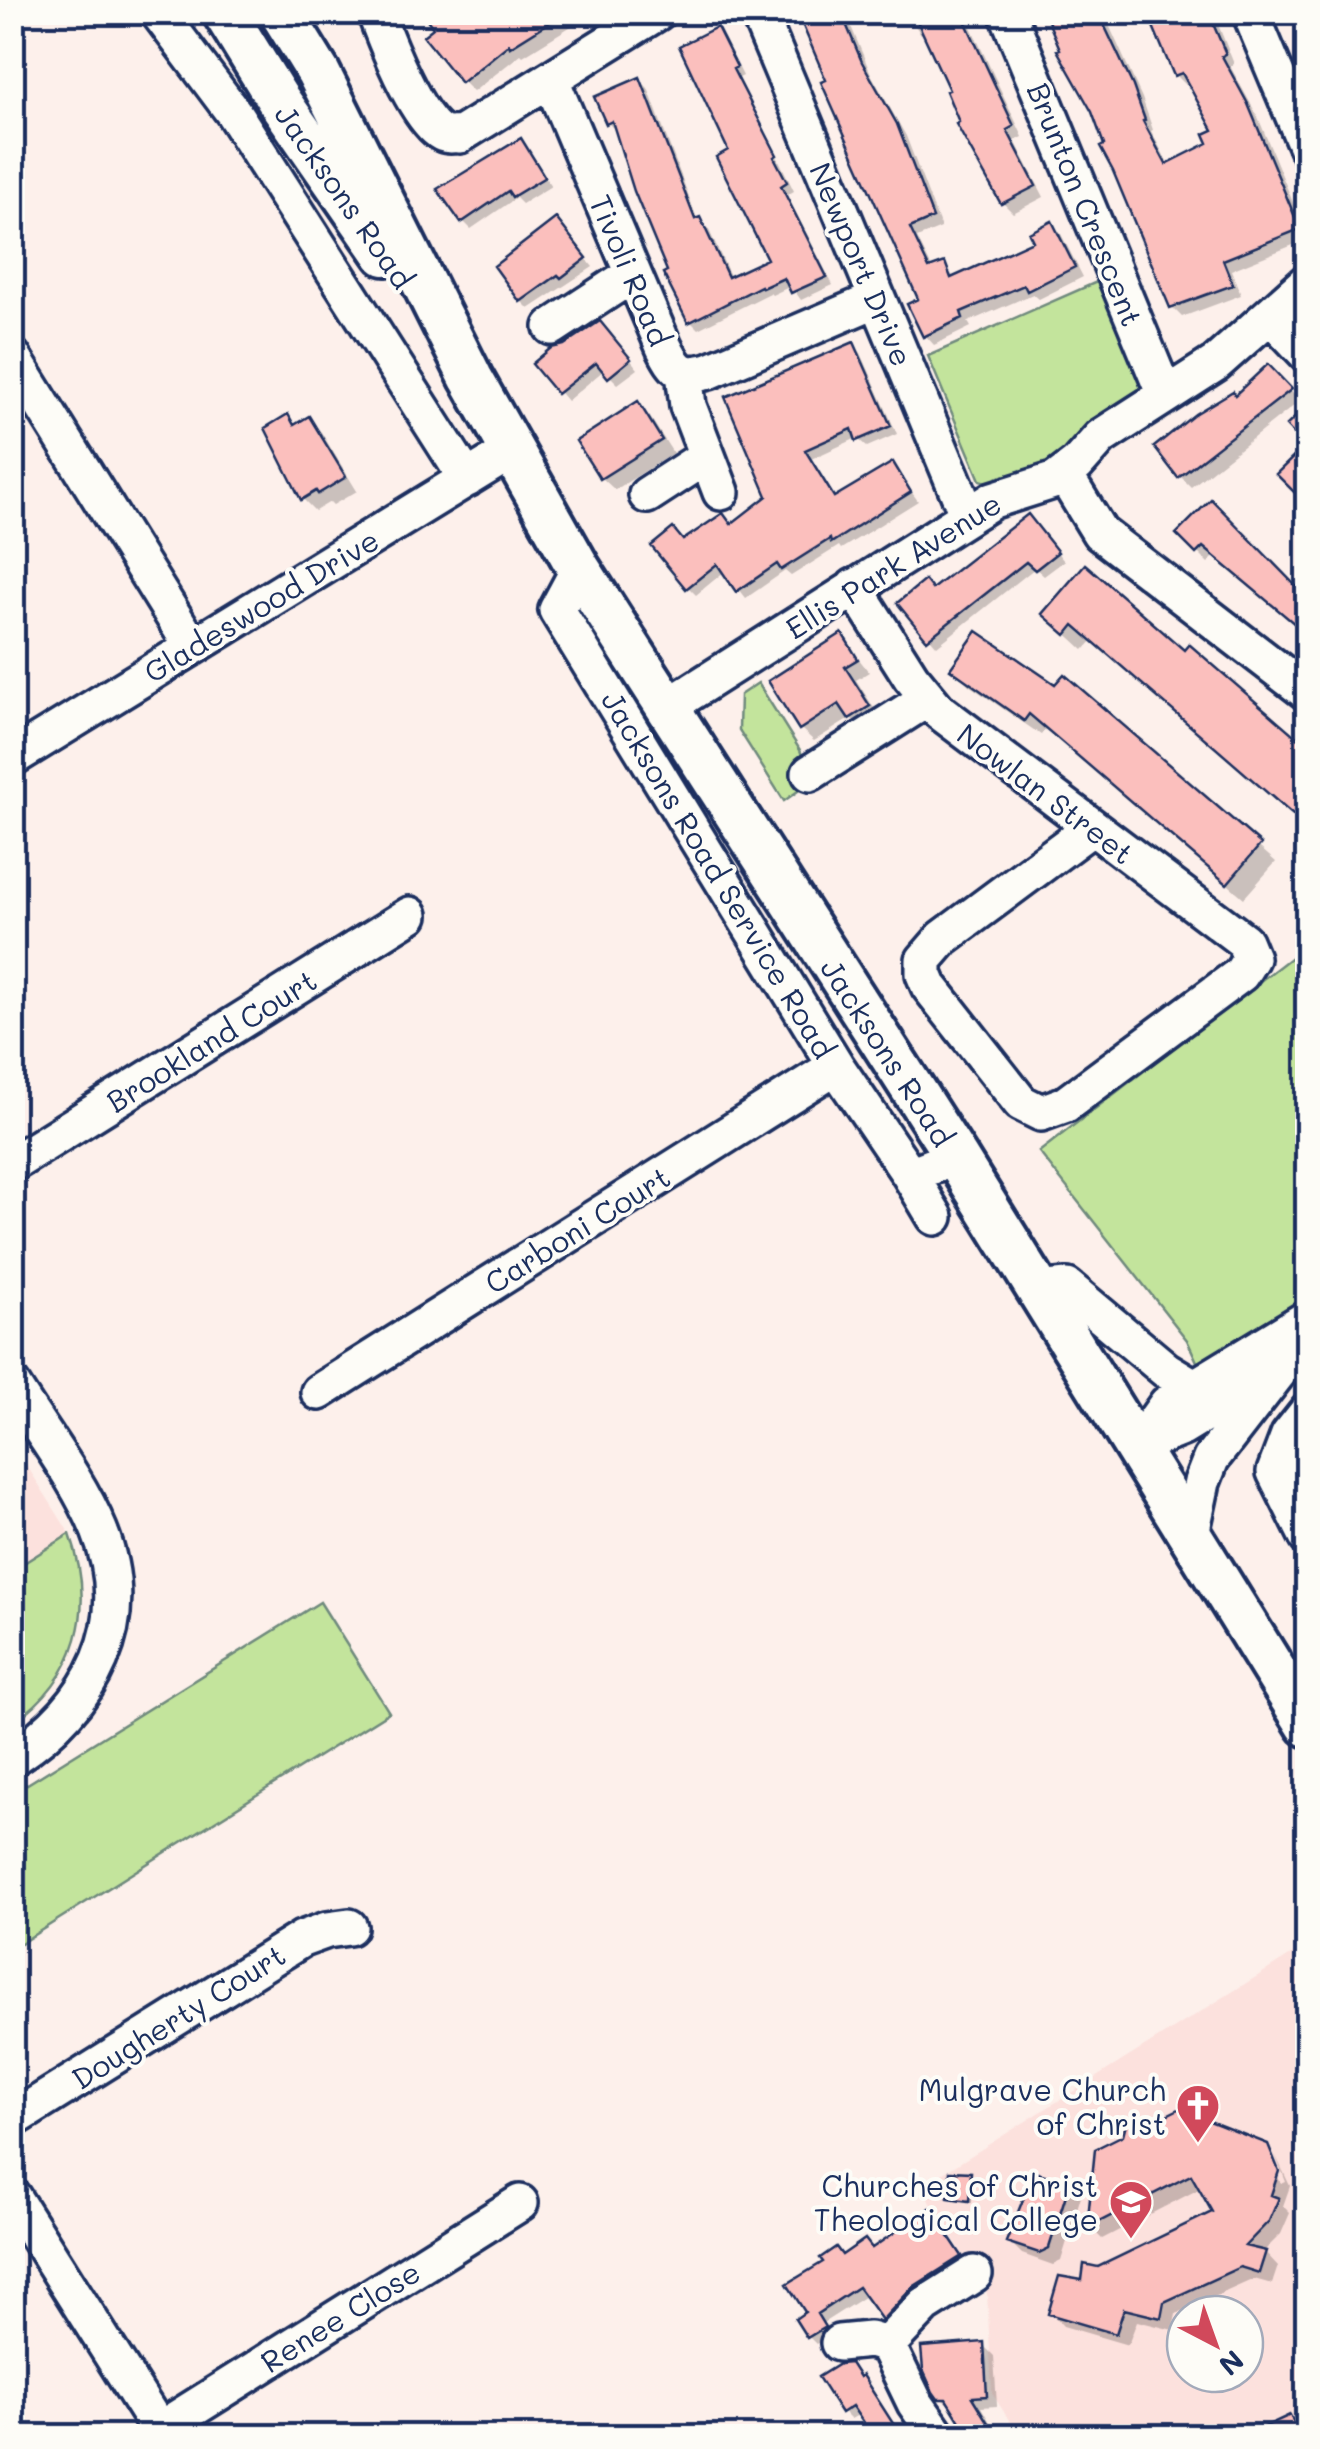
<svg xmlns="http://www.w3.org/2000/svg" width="1320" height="2449" font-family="Mali,sans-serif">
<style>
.built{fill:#fce1dd;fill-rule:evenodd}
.green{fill:#c3e49c;stroke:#6f8a7d;stroke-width:2.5}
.shadow{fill:#0003}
.building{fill:#fbbfbd;stroke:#1b2f5e;stroke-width:2.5}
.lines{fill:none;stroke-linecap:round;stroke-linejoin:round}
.minor-casing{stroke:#1b2f5e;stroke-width:42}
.major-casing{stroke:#1b2f5e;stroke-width:50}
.minor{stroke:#fdfcf7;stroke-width:35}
.major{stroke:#fdfcf7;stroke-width:42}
.labels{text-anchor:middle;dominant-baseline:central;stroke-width:8;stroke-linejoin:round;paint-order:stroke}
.street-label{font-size:30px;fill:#1b2f5e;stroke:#fdfcf7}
.poi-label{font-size:30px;fill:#1b2f5e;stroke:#fdfcf7;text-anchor:end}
</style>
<rect width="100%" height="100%" fill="#fdf0eb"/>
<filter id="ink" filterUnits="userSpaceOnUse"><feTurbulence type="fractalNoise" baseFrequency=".01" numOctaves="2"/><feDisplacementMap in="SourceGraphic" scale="20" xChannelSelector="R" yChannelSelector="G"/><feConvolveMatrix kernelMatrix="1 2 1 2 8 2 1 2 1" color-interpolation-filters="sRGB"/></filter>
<g filter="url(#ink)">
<path class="built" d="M12,1442L70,1534L13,1570H12Z
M1307,1945V2436H1019L992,2393L987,2293L921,2187ZM1185,2314H1245V2374H1185Z"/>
<path class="green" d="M1106,278L1153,390L1066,458L1000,486L980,480L928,356Z
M758,683L800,750L812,781L784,801L739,730L740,695Z
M1307,945V1307L1199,1366L1187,1340L1039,1152Z
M70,1534C96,1608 79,1677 13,1723V1570Z
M320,1602L389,1712L13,1948V1793Z"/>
<path class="shadow" d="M492,12H594L523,56L521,54L473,92L463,82L436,29Z
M800,12H845L871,74L906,136L941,228L917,238L933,270L944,265L955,279L1036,242L1052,224L1061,234L1083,277L1039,299L1033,294L968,322L971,327L934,345L925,335L921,301Z
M905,12H964L1023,137L1015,141L1044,197L1013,213L1003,203L959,125L962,123L953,91L925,32L921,34Z
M1053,12L1104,14L1142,98L1153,130L1151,131L1169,165L1212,144L1216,131L1190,83L1186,85L1176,75L1149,12H1213L1234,64L1230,66L1258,117L1308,239L1231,270L1241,295L1182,317L1172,307Z
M1290,12H1308V50L1291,15Z
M716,30L724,38L743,76L739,78L794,191L787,195L833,285L801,300L791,286L772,295L770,293L698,329L690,321L616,131L608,123L640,80L648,88L698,221L708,228L731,278L770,260L731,151Z
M520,141L551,186L522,204L516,198L471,229L463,221Z
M563,230L593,267L529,309L521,301Z
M608,332L638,369L618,384L604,370L567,401L536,364Z
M853,345L861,353L897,434L867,447L857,438L811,459L836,499L892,465L918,501L841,549L839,546L791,576L785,571L746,598L725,571L696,595L688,587L683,543L731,524L770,497Z
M1268,367L1300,401L1191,487L1180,476L1196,416L1252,383Z
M638,404L650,417L673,453L615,490L602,478L579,442Z
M287,417L297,426L308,419L321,432L357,491L333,505L330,502L315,511L303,499Z
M1308,447V498L1305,500L1280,474Z
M1211,502L1308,634L1215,556L1208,563L1179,534Z
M1035,525L1064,561L1044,576L1035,568L937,646L900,603L933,592Z
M1045,614L1184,653L1308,750L1093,640L1084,650Z
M841,636L869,672L856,680L881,719L864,730L851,718L814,741L801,729L771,682Z
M953,669L1055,688L1064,677L1276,862L1244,898L1046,728L1041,735L969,685Z
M1308,1453V1484L1301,1471Z
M1142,2130L1267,2146L1272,2152H1268L1281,2184L1286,2182L1275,2154L1290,2186L1283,2206L1290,2213L1281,2234L1264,2251L1278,2266L1272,2284L1254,2279L1176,2314L1173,2330L1137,2321L1128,2345L1063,2326L1051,2313L1099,2270L1215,2213L1201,2188L1102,2239L1090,2227L1098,2151Z
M970,2174L973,2178L972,2203L954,2200L950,2197Z
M1069,2184L1081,2196L1061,2261L1053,2265L1022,2254L1009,2241Z
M930,2212L968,2265L891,2325L867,2295L823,2323L831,2335L816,2344L809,2337L808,2313L826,2262L873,2250Z
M983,2345L994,2356L997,2406L981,2407L998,2436H972L955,2409L940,2398Z
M849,2366L870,2386L895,2425L897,2424L908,2436H875L860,2414L851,2419L843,2411Z
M1308,2417V2436H1221L1246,2424L1255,2432L1289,2418L1295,2423Z"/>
<path class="building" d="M422,12H566L510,47L509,44L461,83L423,36L433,28Z
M797,12H841L862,62L897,124L933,218L910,228L929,268L945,262L951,278L1033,241L1029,233L1052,221L1075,267L1027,291L1024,285L961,312L963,318L923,337L907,304L918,299L821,82L826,80Z
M913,12H961L1014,126L1007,130L1036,186L1001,204L956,124L959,122L946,91L949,90Z
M1068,12H1098L1133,86L1145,120L1143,121L1166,164L1208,143L1204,134L1213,130L1182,73L1174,76L1147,12H1208L1226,54L1222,56L1248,104L1300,229L1223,260L1233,285L1170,308L1113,171L1100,147L1104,145L1092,112L1057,50L1060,49L1048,21Z
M717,27L737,67L733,69L777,155L774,157L787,182L781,186L827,277L791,293L784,278L762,288L761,286L688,323L663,273L667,271L634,191L612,121L606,124L594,97L640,77L695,219L700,217L728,277L767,259L716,157L728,150L679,46Z
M521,138L545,177L512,197L508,191L461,223L437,189Z
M556,218L587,258L561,278L558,275L520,302L494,266Z
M600,321L631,359L608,378L596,363L557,394L532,364L551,348L564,345Z
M854,342L891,426L856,441L852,429L805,450L834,497L893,462L911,492L831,543L830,539L781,570L777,564L736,592L717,564L686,589L651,546L673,528L683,540L723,513L731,524L767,496L725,397Z
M1268,364L1292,389L1178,478L1154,447L1195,414L1233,391L1235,395Z
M638,401L662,440L600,479L576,441Z
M1308,405V479L1294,492L1276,474L1305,446L1286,426Z
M288,414L294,425L309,416L346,477L318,494L316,491L301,500L265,428Z
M1211,499L1297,587L1308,579V635L1203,547L1196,554L1176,534Z
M1028,514L1058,552L1035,570L1026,562L927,640L897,603L925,580L932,589Z
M1085,564L1184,650L1189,644L1308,747V828L1074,625L1066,635L1042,614Z
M977,631L1055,684L1064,674L1261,844L1227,884L1029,714L1024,721L950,669Z
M842,633L858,659L845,667L870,706L849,719L839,704L799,730L768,681Z
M1179,2109L1268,2144L1279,2171L1271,2195L1279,2198L1269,2221L1245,2246L1266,2251L1259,2273L1240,2267L1164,2302L1161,2318L1124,2309L1116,2334L1048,2314L1059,2276L1082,2280L1084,2264L1098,2267L1212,2212L1191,2175L1087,2228L1095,2149L1123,2135L1127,2120L1142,2127Z
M950,2171L971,2172L969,2201L948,2198Z
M1034,2172L1070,2182L1049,2248L1039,2253L1006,2242Z
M930,2208L962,2256L913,2287L882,2320L858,2287L817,2314L825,2327L807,2338L795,2319L805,2312L787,2284L823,2262L820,2258L836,2247L842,2255L865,2239L872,2248Z
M984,2342L987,2396L972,2397L996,2436H969L946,2399H938L933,2392L923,2370L921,2347Z
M850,2363L859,2377L862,2375L901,2436H872L852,2406L841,2413L818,2377L839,2364Z
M1290,2415L1301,2436H1245Z"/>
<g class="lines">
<defs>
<path id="minor" d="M158,12L233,112L467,479
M375,12C385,39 418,125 444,134C449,136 455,134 460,135L658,12
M758,12L968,516
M1007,12L1165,395
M1250,12L1308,150
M551,80L664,347C676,371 682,378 709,371L877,299
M1271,316L1308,355
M552,327L633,274
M12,356L192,646
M684,372L688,406L721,492
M1064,474L1100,533L1308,693
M647,495L707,456
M579,569L557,610L836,1066L910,1175L956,1157
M854,587L911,677L939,711L1244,941L1251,958L1241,974L1066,1104L1041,1113L1021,1103L929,986L924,974V960L943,938L1091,828
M666,708L993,500L1056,480L1077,464L1101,437L1216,363L1308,281
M12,758L510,452
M810,773L927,699
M12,1164L410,915
M910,1175L935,1217
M1039,1290L1067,1287L1166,1370L1194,1387
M12,1385C41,1432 78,1479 99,1530C137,1624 92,1706 12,1758
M319,1392L836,1066
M1308,1411L1289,1435L1275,1472L1308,1538
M1137,1446L1167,1404L1308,1318
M1137,1446L1182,1428L1308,1351
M1191,1534L1202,1482L1211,1459L1284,1365
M12,2120L302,1939L327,1930L349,1927
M12,2196L163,2436
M839,2343L870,2340L887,2345
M159,2430L520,2203
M938,2436L915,2403L887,2345L925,2305L974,2274"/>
<path id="major" d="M224,12L277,98L385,254
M281,12L318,72L471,378L579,569L956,1157L1308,1725"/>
</defs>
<use href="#minor" class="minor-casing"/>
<use href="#major" class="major-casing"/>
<use href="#minor" class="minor"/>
<use href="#major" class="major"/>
</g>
</g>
<defs>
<symbol id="church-pin" viewBox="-11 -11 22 30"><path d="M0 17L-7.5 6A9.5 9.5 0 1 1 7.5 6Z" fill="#d1495b" stroke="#fdfcf7"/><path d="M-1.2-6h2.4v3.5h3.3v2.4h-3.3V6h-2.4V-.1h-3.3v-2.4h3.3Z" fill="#fff"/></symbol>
<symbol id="university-pin" viewBox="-11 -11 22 30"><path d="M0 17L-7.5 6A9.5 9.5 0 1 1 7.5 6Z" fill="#d1495b" stroke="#fdfcf7"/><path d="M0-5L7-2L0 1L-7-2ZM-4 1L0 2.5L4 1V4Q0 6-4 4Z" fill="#fff"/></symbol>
</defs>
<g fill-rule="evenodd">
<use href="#church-pin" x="1173" y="2081" width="50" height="68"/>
<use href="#university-pin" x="1106" y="2177" width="50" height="68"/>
</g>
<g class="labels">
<g class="street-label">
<text transform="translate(345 196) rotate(55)">Jacksons Road</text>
<text transform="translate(1086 204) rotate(68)">Brunton Crescent</text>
<text transform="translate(862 264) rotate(67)">Newport Drive</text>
<text transform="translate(631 270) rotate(67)">Tivoli Road</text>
<text transform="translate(893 565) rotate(-32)">Ellis Park Avenue</text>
<text transform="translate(261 605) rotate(-31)">Gladeswood Drive</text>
<text transform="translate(1046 793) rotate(37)">Nowlan Street</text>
<text transform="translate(719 874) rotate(59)">Jacksons Road Service Road</text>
<text transform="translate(211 1040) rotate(-32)">Brookland Court</text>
<text transform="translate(888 1052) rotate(57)">Jacksons Road</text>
<text transform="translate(577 1229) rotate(-32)">Carboni Court</text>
<text transform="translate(178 2016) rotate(-32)">Dougherty Court</text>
<text transform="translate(340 2316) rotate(-32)">Renee Close</text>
</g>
<g class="poi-label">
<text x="1166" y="2089">Mulgrave Church<tspan x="1166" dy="34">of Christ</tspan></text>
<text x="1098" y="2185">Churches of Christ<tspan x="1098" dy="34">Theological College</tspan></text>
</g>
</g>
<rect width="1320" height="2449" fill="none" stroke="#fdfcf7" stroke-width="50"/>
<rect x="25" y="25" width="1270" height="2399" fill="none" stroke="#1b2f5e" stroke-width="4" filter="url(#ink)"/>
<g transform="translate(1215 2344) rotate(139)"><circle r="48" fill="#fdfcf7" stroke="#a3aaba" stroke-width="2.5"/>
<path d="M0-8L18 38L0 25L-18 38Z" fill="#d1495b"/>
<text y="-15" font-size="28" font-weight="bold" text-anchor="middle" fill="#1b2f5e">N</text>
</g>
</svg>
